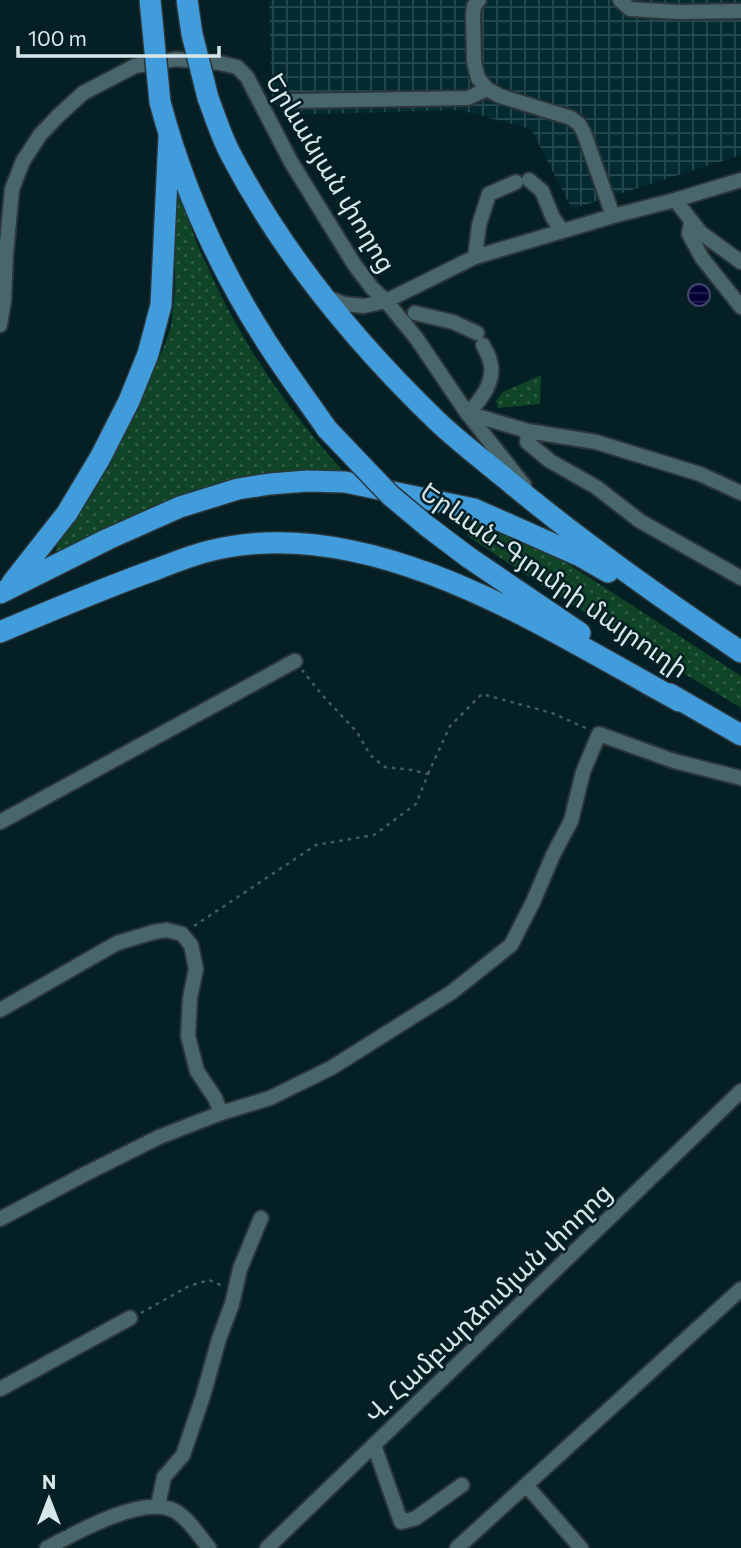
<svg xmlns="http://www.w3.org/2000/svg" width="741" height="1548" font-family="Commissioner,'Noto Sans Armenian',sans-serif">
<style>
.industrial{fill:url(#industrial-grid)}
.grass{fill:url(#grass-dots)}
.water{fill:url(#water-rules);stroke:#43456c;stroke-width:2}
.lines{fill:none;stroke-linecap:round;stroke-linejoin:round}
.minor-casing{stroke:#2b353a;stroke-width:18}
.highway-casing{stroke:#2b353a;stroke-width:24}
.path{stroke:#445c60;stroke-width:2.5;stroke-dasharray:3.5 5;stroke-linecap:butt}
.minor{stroke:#49666c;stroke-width:14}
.highway{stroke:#409cda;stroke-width:21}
.highway-bridge-casing{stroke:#2b353a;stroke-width:24;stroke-linecap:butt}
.highway-bridge{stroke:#409cda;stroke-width:21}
.labels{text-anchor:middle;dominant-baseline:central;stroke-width:5;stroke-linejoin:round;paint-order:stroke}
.street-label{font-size:26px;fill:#d6e6e9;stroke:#042025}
</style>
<defs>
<pattern id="industrial-grid" width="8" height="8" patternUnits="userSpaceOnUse" patternTransform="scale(1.75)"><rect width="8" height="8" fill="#042a31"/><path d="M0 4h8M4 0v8" fill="none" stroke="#28494f"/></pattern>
<pattern id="grass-dots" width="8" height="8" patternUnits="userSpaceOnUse" patternTransform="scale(1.75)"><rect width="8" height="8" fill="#0f4426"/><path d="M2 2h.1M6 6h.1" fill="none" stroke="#315f46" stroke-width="1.8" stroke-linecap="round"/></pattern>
<pattern id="water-rules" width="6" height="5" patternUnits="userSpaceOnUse" patternTransform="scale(1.75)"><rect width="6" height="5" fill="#040036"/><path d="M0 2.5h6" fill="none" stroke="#282553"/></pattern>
</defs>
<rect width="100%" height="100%" fill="#042025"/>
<path class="industrial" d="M269,0H741V155L572,209L531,129L460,110L284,115L272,99Z"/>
<path class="grass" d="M175,174C181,194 187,215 194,236C198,247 204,259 209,270C242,344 288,410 342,470C295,472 248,472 203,488C152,506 104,532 55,555L58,540L141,397L162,352L171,327L175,290Z
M541,375L540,404L498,408L496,401L503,392Z
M477,521L539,545L741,676V708C649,652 557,597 468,536L469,525Z"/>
<path class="water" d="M688 295a11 11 0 1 1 22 0a11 11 0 1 1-22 0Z"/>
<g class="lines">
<defs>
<path id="minor" d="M479,0L474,6L473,14L474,62L478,78L487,89L500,96L571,118L579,124L584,133L613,216
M620,0L630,9L677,12L741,11
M291,101L468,98L487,89
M529,180L542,191L553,218L563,231
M675,200L701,233L741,262
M691,222L689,234L702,258L741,307
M475,257L479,225L489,194L516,182
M324,296L344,304L364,306L386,301L475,257L613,216L675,200L741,180
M415,313L453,322L477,333
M0,325L4,300L6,253L12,189L23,161L40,135L57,117L83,93L135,66L176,59L220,63L237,67L247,77L291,162L354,264L372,288L386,301L417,339L467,413L524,485
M467,413L528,431L596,442L700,474L741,493
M467,413C481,401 496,380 490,361C489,355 485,350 483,345
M528,431L527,442L550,461L596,487L640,521L741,578
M0,822L295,661
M0,1010L117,943L154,932L167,930L182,934L191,945L196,969L190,998L188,1036L197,1071L215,1098L221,1113
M0,1219L87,1173L159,1137L221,1113L270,1098L331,1068L452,992L511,945L533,902L553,855L571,821L583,772L599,734L674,761L741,778
M0,1389L130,1318
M374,1445L401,1522L416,1518L462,1485
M526,1485L581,1548
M158,1506L164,1477L183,1455L203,1396L219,1339L232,1304L240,1269L261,1218
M47,1548C77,1532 144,1494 175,1511C188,1518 200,1537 209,1548
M267,1548L741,1091
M457,1548L741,1289"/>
<path id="highway" d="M208,98C215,116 221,136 230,153C282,253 355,342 437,421C458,441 483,460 506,479C580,541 660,597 741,652
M160,102C182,185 219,268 266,341C285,371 307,400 327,429
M468,557L580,633
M12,583L67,513L100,458L129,401L148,354L161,305L169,136
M0,593L108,539L180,507L238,489L270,484L307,481L345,482L474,509L580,556L608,572
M0,632C52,610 104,588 157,569C180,560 203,551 228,547C382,519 549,630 679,701
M670,694L741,735"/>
</defs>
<use href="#minor" class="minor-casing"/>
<use href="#highway" class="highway-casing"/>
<path class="path" d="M428,774L450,726L482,694L552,713L588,729
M194,926L316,845L374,835L416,804L428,774L412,770L385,767L370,755L357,732L322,695L302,670
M141,1313L189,1286L209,1280L223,1286"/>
<use href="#minor" class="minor"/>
<use href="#highway" class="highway"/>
<defs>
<path id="highway-bridge" d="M150,0L160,102
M187,0L192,34L208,98
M327,429L391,496L427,526L468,557"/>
</defs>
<use href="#highway-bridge" class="highway-bridge-casing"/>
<use href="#highway-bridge" class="highway-bridge"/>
</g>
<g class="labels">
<g class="street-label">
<text transform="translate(332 172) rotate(59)">Երևանյան փողոց</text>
<text transform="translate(555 579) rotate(35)">Երևան-Գյումրի մայրուղի</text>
<text transform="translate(487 1302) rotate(-44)">Վ. Համբարձումյան փողոց</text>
</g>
</g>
<g transform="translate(49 1499)" stroke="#042025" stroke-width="5" paint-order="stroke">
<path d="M0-5L12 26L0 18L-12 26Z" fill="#d6e6e9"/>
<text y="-10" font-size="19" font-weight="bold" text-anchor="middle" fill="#d6e6e9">N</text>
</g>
<path d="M18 46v10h201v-10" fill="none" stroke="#d6e6e9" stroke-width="3.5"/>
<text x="28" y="46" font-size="21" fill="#d6e6e9" stroke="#042025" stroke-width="5" paint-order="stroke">100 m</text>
</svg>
